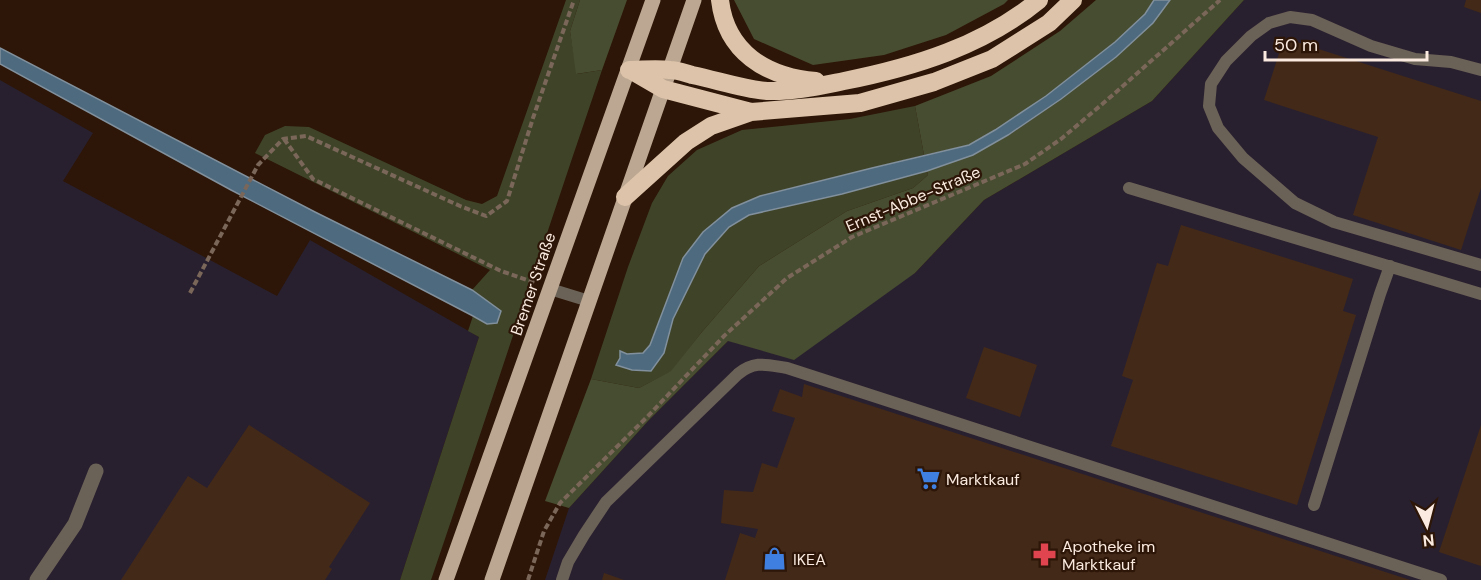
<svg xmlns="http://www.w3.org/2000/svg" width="1481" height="580" font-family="'DM Sans',sans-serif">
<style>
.commercial{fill:#29202f}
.green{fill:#3f4429}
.forest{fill:#474d30}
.water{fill:#4d6a7f;stroke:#81909c;stroke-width:1.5}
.building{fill:#432918}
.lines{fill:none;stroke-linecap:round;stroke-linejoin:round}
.path{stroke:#7b6759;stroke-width:4;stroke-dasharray:6 3;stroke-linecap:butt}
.service{stroke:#6b6257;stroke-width:12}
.minor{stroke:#6b6257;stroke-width:15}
.primary{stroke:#bca792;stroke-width:15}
.motorway{stroke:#dcc3a9;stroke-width:18}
.labels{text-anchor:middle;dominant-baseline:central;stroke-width:4.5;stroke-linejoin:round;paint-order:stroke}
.street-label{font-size:16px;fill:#faeadf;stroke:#2d1607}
.poi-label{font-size:16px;fill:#faeadf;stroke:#2d1607;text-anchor:start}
</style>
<rect width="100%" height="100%" fill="#2d1607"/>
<path class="commercial" d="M1244,0H1481V580H545L569,508L649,420L728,341L915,273L984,200L1152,101Z
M0,80L93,133L63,181L277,296L310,240L479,337L400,580H0Z"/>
<path class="green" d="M566,0H580L570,31L577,74L602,70C544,240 489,410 431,580H400L479,337L468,331L473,316L487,324L497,323L501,311L472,290L490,270L255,153L265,135L285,126L309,127L466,200L482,204L497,196Z
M915,106L924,155L760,196L683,258L650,345L643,353L627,354L632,370L651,371L664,353L673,319L705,254L729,227L749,215L842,194L927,171L928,175L913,188L847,211L759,266L701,333L672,371L639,388L591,379L628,267L652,203L668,176L697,150L742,130L850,119Z"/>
<path class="forest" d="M580,0H627L602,70L576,74L570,31Z
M734,0H1008L1004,4L946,35L884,55L813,65L754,39Z
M1096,0H1154L1145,14L1115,42L1046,96L995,130L969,145L924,155L915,106L991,76L1060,31Z
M1170,0H1244L1152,101L984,200L915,273L794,360L728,341L649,420L569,508L545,501L591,379L639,388L671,371L701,333L759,266L847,211L913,188L928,175L927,171L973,155L1009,135L1061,99L1116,57L1153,23Z"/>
<path class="water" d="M1154,0H1170L1153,23L1116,57L1061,99L1008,135L973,155L927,171L842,194L749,215L729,227L705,254L673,319L664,353L651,371L632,370L616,365L620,358V351L627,354L643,353L650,345L683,258L703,232L732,208L760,196L872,168L969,145L995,130L1046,96L1115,42L1145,14Z
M0,48L315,212L472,290L501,311L497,323L487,324L473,316L231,190L0,64Z"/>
<path class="building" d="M1466,0H1481V13L1464,7Z
M1284,38L1481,101V188L1461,250L1353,215L1378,137L1264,100Z
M1181,225L1353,279L1343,311L1356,315L1297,505L1111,446L1133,380L1122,376L1157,263L1168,266Z
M984,347L1037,365L1020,417L966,398Z
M804,384L1410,580H725L740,533L755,538L758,529L721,523L724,490L753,492L762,463L777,468L795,418L772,411L780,389L802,397Z
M249,425L370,503L329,567L332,569L325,580H121L188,476L207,488Z
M1481,425V566L1439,552Z
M604,573L624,580H602Z"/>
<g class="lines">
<path class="path" d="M284,139L313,179L501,271L536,283
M190,293L258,165L283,139L306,136L460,206L486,216L507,201L533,118L574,0
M528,580L544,531L560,503L648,416L724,336L787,278L852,237L1025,164L1061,139L1107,100L1220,0"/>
<path class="service" d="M1481,70L1451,62L1415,59L1371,46L1312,20L1290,17L1269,23L1251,36L1226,61L1211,84L1209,106L1218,128L1243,158L1295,203L1334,222L1481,265
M1129,188L1481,294
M550,289L589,301
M1314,505L1380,294L1390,266
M562,580L568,562L584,535L606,502L738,374C755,360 767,365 787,368L1441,580"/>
<path class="minor" d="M37,580L75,524L96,471"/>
<path class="primary" d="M446,580L653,0
M492,580L694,0"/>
<path class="motorway" d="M720,0C726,52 766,77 816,81
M629,70C642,70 656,68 670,70C677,70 685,73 692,75C717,80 742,89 767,91C793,92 819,86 844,81C914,67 983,46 1039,0
M632,71L663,89L751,112
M625,197L686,142L711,126L751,112L860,103L934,82L992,59L1049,23L1073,0"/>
</g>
<defs>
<symbol id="supermarket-bare" viewBox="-9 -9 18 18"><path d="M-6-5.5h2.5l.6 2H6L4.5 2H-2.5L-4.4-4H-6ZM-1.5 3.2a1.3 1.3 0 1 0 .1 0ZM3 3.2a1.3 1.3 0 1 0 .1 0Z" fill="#3f7fe0" stroke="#2d1607" stroke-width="2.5" paint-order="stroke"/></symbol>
<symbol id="pharmacy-bare" viewBox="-9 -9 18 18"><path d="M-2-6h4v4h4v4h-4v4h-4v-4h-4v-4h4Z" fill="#e0444e" stroke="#2d1607" stroke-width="2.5" paint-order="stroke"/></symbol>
<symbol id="shop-bare" viewBox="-9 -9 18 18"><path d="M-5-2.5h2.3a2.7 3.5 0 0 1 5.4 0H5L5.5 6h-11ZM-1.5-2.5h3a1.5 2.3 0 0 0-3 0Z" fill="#3f7fe0" stroke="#2d1607" stroke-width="2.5" paint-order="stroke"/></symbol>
</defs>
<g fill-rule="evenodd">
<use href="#supermarket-bare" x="912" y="462" width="33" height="33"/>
<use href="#pharmacy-bare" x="1028" y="538" width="33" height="33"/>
<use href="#shop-bare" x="758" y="542" width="33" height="33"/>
</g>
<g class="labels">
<g class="street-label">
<text transform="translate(913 199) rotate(-23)">Ernst-Abbe-Straße</text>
<text transform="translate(533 284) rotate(-71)">Bremer Straße</text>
</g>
<g class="poi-label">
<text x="946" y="479">Marktkauf</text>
<text x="1062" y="546">Apotheke im<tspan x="1062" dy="18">Marktkauf</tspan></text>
<text x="793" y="559">IKEA</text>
</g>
</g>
<g transform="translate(1427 526) rotate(174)" stroke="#2d1607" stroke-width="4.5" paint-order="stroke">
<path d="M0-4.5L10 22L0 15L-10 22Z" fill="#faeadf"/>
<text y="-9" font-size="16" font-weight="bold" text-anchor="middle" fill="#faeadf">N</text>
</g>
<path d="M1265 51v9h162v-9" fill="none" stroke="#faeadf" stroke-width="3"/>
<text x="1274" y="51" font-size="18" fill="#faeadf" stroke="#2d1607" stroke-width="4.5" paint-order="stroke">50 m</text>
</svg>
